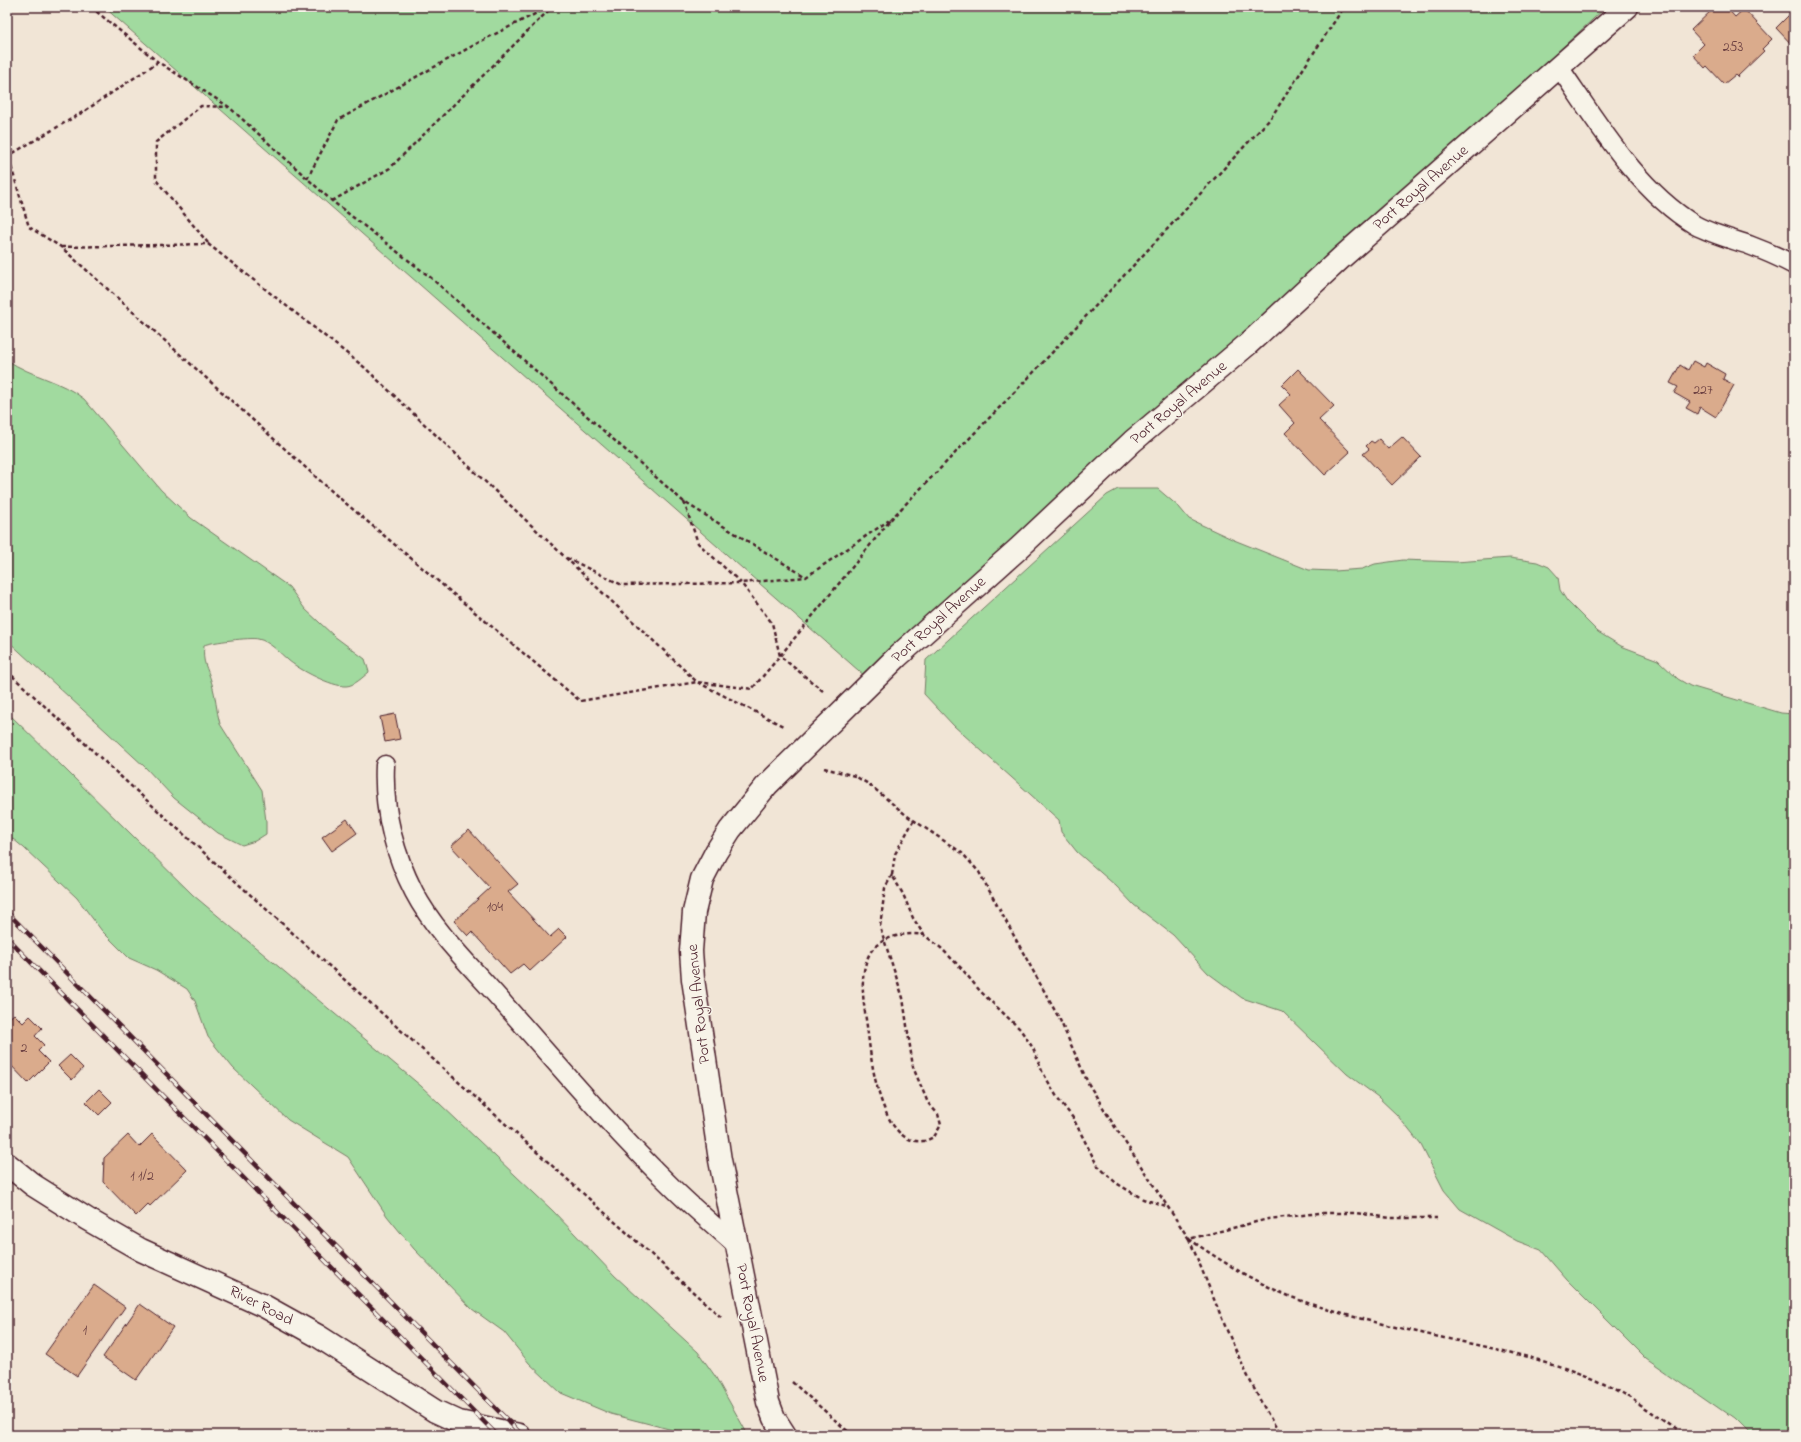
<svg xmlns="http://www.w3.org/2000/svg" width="1801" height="1442" font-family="'Indie Flower',sans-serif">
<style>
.green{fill:#a1da9f;stroke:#767c65}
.building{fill:#daab8c;stroke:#4a1f2b}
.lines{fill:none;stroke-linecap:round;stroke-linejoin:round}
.service-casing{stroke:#4a1f2b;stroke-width:21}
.minor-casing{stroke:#4a1f2b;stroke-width:25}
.path{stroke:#4a1f2b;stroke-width:2.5;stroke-dasharray:4 3;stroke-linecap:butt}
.service{stroke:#f7f3e8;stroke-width:18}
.minor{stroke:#f7f3e8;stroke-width:22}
.rail-casing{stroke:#4a1f2b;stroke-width:4.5}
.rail{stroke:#f7f3e8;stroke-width:3;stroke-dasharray:9;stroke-linecap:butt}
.labels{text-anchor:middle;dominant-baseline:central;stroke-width:3;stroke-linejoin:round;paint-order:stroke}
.number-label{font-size:14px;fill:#6e4243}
.street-label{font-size:16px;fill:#4a1f2b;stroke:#f7f3e8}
</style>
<rect width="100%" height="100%" fill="#f1e5d6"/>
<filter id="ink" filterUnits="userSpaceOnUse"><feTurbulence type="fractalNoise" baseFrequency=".025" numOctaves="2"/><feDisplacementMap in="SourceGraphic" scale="8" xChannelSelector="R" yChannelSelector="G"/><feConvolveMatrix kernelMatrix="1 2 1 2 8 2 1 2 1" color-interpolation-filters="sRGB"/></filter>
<g filter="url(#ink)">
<path class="green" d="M104,7H1606L1427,173L867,678Z
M7,360C32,377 60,380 84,399L161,490L191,518L289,587L305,609L334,636L365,659L369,672C363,677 354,686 346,686C332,687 298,669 288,660C280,653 269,641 258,639C251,637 211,642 204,645C202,665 207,665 212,684C216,697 216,710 220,724L262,790L266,821V834L255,841L242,845L218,833L174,798L145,767L7,640Z
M1118,489H1158L1179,507L1189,519L1234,540L1309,570L1335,571L1362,569L1375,564L1403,560L1456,562L1510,558L1537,562L1549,567L1558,577L1560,590L1567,601L1598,632L1621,646L1658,660L1678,679L1690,686L1781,713L1794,714V1435H1749L1733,1419L1645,1358L1567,1280L1541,1250L1517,1241L1460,1209L1444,1190L1421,1145L1397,1115L1378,1097L1347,1074L1282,1011L1242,998L1208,973L1173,935L1134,905L1116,886L1077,852L1061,832L1059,820L954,726L924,694L926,660L1107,495Z
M7,712L193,895L421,1086L553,1211L615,1276L698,1352L715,1376L748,1435H692L611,1414L561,1393L529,1363L504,1332L472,1309L414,1249L387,1216L348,1157L288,1120L233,1068L208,1037L195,1001L187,989L156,970L129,958L102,931L77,898L24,848L7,834Z"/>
<path class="building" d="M1715,7H1726L1735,17L1744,9L1772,39L1762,49L1764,51L1737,77L1735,75L1724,84L1707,66L1705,68L1693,55L1704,44L1691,30Z
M1794,10V47L1776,28Z
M1693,361L1704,367L1706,363L1725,374L1723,379L1734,385L1716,417L1700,407L1697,414L1686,408L1690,402L1674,393L1678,387L1670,383L1680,365L1688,370Z
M1298,369L1334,406L1319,420L1350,452L1325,475L1285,433L1295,423L1279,405L1291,394L1282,385Z
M1402,437L1421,457L1392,485L1363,454L1369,449L1366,446L1371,441L1374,443L1379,439L1388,449Z
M395,714L400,739L385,742L380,717Z
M347,819L357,833L332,851L322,837Z
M469,830L518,884L508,892L550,937L559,929L567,937L530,971L523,964L510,974L472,932L468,936L454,921L490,888L451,846Z
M14,1014L23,1023L30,1016L42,1028L35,1036L44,1045L38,1051L49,1062L28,1083L7,1061V1020Z
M70,1055L83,1068L72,1080L58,1066Z
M99,1089L112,1102L99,1115L86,1102Z
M152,1134L187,1170L150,1206L148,1204L136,1216L103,1182L104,1158L128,1135L139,1147Z
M94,1285L125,1307L77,1376L45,1354Z
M140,1304L173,1327L136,1380L103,1357Z"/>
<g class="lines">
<defs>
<path id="service" d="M1559,67C1597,122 1637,190 1695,225C1712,234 1731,239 1749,245C1765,251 1779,257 1794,265
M385,765C383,809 394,853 414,892C436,934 474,969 505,1005C559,1066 612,1129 671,1186C692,1207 715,1226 737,1246"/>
<path id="minor" d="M7,1164L33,1185L87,1219L141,1250L264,1306L318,1336L435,1411L459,1422L519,1435
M785,1435L774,1418L768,1402L720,1160L693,979L691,951L694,912L702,879L716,852L730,830L767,785L897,657L1018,549L1133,441L1248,344L1341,258L1627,7"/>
</defs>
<use href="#service" class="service-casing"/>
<use href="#minor" class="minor-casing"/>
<path class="path" d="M91,7L158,62
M307,179L338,120L487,38L549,7
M332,201L390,168L552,7
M208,243L156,180V142L201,106L229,107
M61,247L208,244L364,367L697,682L785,727
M684,502L698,543L741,583L772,623L780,656L752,689L697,682L580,701L336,495L61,247L29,227L8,156L83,112L158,62L229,107L332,201L430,277L684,502L806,577
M567,558L622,585L741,583L806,577L891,519
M7,671C242,891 483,1103 722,1318
M823,691L780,656L893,517L1033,373L1270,119L1344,7
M824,768L855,776L870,785L906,815L962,853L979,872L1060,1020L1088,1083L1115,1127L1189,1239L1268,1219L1320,1213H1355L1391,1218H1437
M914,820L895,854L892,875L903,894L913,918L924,935L941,948L962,969L980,991L1020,1029L1033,1048L1042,1071L1057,1097L1073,1118L1097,1165L1116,1183L1143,1199L1166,1206
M892,875L885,888L880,927L903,998L913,1067L928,1103L938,1114L941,1125L934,1137C931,1138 927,1141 923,1141C881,1146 871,1061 868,1034C865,1009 857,977 870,953C880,936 906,932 924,935
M1189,1239C1214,1256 1240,1273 1267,1286C1310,1308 1369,1321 1417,1332C1477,1346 1540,1355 1597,1381C1628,1394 1656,1415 1684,1435
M1189,1239C1217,1304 1242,1376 1281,1435
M792,1382L852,1435"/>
<use href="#service" class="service"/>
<use href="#minor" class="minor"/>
<defs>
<path id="rail" d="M7,912L522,1435
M7,938L497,1435"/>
</defs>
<use href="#rail" class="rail-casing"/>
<use href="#rail" class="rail"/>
</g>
</g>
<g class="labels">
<g class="number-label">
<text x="1733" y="47">253</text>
<text x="1703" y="390">227</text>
<text x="495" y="907">104</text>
<text x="24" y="1048">2</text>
<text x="142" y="1176">1 1/2</text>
<text x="85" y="1330">1</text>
</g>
<g class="street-label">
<text transform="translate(1421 188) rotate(-41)">Port Royal Avenue</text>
<text transform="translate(1179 403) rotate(-40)">Port Royal Avenue</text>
<text transform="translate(939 620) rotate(-42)">Port Royal Avenue</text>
<text transform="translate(699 1004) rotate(-96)">Port Royal Avenue</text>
<text transform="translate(261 1306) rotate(27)">River Road</text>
<text transform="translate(752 1323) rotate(79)">Port Royal Avenue</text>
</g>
</g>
<rect width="1801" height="1442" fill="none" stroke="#f7f3e8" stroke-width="24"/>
<rect x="12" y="12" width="1777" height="1418" fill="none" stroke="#4a1f2b" stroke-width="1.5" filter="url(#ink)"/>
</svg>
